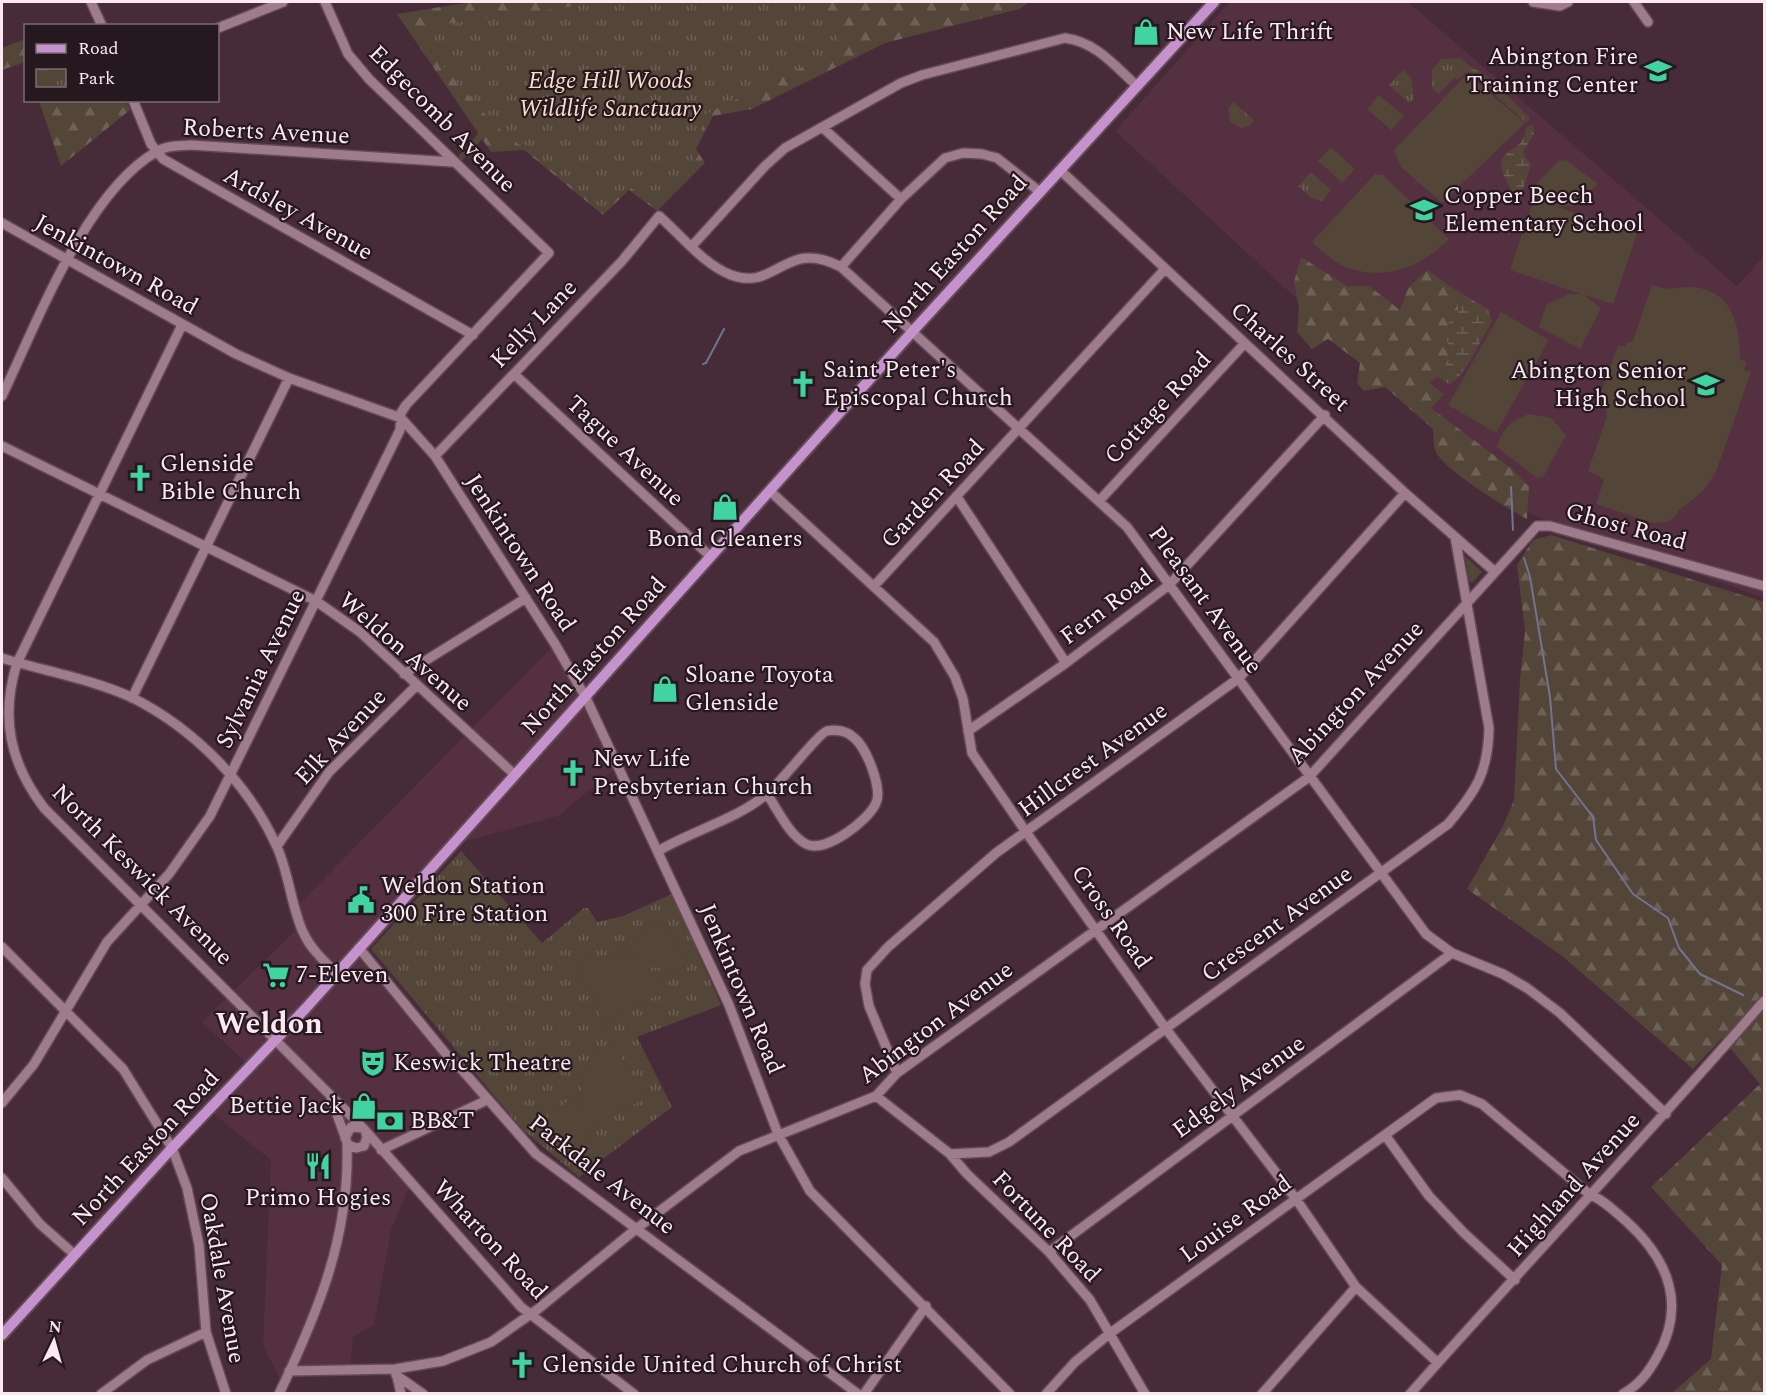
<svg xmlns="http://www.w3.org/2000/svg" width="1766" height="1395" font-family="Spectral,serif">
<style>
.built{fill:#543041}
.forest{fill:url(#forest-firs)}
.wetland{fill:url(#wetland-marsh)}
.park{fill:url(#park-tufts)}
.garden{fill:#544539}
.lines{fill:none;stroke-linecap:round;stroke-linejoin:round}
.stream{stroke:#717491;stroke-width:2}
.minor-casing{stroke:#624a55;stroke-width:12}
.major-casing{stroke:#624a55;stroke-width:14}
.minor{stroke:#9f7c8b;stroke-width:9}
.major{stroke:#c592cd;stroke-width:10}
.labels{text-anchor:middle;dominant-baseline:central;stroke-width:4.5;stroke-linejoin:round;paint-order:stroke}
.poi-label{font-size:24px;fill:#fce8f0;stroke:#25181e;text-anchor:start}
.park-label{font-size:24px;font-style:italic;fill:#fbddc6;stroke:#25181e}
.street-label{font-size:24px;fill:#fce8f0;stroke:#25181e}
.district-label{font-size:30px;font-weight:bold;fill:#fce8f0;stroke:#25181e}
</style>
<defs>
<pattern id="forest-firs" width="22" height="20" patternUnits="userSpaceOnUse" patternTransform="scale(1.5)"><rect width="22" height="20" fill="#544539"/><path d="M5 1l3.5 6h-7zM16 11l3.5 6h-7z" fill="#6e6056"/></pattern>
<pattern id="wetland-marsh" width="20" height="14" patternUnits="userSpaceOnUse" patternTransform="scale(1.5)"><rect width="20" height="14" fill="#544539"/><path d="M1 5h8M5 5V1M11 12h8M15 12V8" fill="none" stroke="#6e6056"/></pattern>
<pattern id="park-tufts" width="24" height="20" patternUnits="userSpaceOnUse" patternTransform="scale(1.5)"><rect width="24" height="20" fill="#544539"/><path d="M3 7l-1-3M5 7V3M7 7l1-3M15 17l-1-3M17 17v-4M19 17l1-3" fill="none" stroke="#6e6056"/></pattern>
</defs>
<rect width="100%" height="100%" fill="#472b38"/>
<path class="built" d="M1230,2H1408L1737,286L1764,256V598L1530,514L1115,131Z
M555,644L620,765L558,816L454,844L359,948L487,1100L382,1150L411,1183L391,1230L374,1325L353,1337L350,1372L289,1371L283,1384L263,1346L271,1160L209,1110L251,1067L202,1022L301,925L296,907Z"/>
<path class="forest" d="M472,2H1030L1019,9L885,43L752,109L713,116L696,149L705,163L657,211L629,190L603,215L524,150L491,152L397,14Z
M25,39V62L2,70V48Z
M39,101H126L130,110L61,166Z
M1301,257L1347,286H1369L1400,310L1408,288L1427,270L1459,292L1458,313L1447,340L1450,357L1437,377L1430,383L1444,394L1431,408L1511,468L1529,487L1527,519C1508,509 1444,470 1436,452C1433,446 1434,435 1433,429L1385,387L1364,391L1357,383L1360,363L1328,339L1312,349L1297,332L1299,308L1294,282Z
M1551,535L1764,602V1393H1672L1711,1359L1722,1265L1651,1187L1760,1084L1722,1038L1693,1069L1562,956L1467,889L1503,826L1514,800L1520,680L1525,631L1517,565L1533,540Z"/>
<path class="wetland" d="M1467,64L1487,76L1529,117V120L1525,122L1470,72L1465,73L1457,80L1455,77Z
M1533,124L1534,134L1523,152L1531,165L1519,202C1512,196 1511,190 1507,182C1487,146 1525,156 1526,128Z
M1459,292L1488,309L1492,322C1482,336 1463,381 1449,384L1437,377L1450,357L1447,340L1449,319L1458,313Z"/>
<path class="park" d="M603,2H818L842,48L706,114L686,182L657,210L629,186L604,212L495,125L460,163L456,159L490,120L410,29Z
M1461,58L1467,64L1439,94L1432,88V70L1441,59Z
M1403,70L1411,77L1414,99L1409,103L1389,85Z
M1233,102L1254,120L1249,126L1241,128L1230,122L1228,109Z
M1311,172L1331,190L1322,201L1311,198L1298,186Z
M461,851L542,943L584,908H588L597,922L623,916L672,894L721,1005L637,1037L672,1107L579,1177L523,1130L371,949Z"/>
<path class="garden" d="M1467,74L1525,123L1442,203L1401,167L1394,150Z
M1379,95L1404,116L1391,130L1367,109Z
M1331,147L1355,169L1342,183L1318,161Z
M1566,160L1598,184L1574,206L1558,207L1637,234L1613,304L1584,295L1601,308L1580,349L1539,327L1546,305L1568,294H1581L1510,270L1534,199L1556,206L1532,189L1558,161Z
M1375,174L1383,175L1449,239C1421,267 1386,282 1346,267C1333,262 1322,251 1312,242Z
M1652,285C1669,292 1675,286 1693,287C1733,290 1741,329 1740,359L1747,362L1744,370L1751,372L1716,472L1703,491L1677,512L1678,514L1668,522L1653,523L1596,504L1604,479L1588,471L1607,416L1605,407L1597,404L1618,345L1626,347L1627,343L1633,341Z
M1501,312L1549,340L1496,433L1448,405Z
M1529,414L1551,418L1566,435L1543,477L1537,478L1497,447C1502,429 1512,420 1529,414Z
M1465,556L1482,572L1472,583L1469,581Z
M661,919L665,920V926L688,968L669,969L647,967L666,991L633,1007L608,1025L601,1024L595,1001L575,963C598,956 615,951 638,961L619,946L657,924Z
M611,1042L643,1090L647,1091L646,1098L591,1128L587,1122L590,1131L580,1153L571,1163L537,1131L536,1126L575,1095L583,1110C579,1077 584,1061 611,1042Z"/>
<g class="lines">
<path class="stream" d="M703,364L706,363L724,329
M1511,487L1513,530
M1524,558L1530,577L1550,697L1556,769L1593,817L1596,840L1633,894L1668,918L1679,948L1700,974L1743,995"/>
<defs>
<path id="minor" d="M91,2L102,26
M1533,2L1560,6L1568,2
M1634,2L1648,22
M218,28L283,2
M133,100L151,144L163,159L473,335
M822,127L901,199
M1060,170L1405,493L1494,571
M2,223L236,354L289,378L401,418L435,456L555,644L586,698L729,1005L778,1134L810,1191L1010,1394
M692,246L765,166L785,148L901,83L922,75L1065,38C1096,42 1115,66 1137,86
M841,267L901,199L945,158L963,153L982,154L997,158L1040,192
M182,325L17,663C0,718 10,763 44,808L362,1127
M514,374L711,557
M2,396C36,325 86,192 156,152C166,145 179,146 191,145L452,162
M2,446L316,601L360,632L515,775
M435,456L622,261L659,216C681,235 703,264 731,275C777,292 785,237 841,267L1127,527L1426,934L1452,953L1503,974L1527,988L1560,1013L1666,1114
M771,492L934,642L955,677L963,699L972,753L1026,832L1166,1029L1296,1199L1356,1287L1438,1363
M957,497L1066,663
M1100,500L1245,343
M875,585L1165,269
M2,658C44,671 92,679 133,698C194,729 249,784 277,847C289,873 292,911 304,934C311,949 324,961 336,973
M404,674L526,598
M132,698L289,378
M968,731L1066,663L1169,585L1325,415
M277,846L329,772L416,686
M660,850C694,830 738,819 768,793C781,782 819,733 827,731C836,729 847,731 853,737C866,746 883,789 876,803C869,820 825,854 806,844C789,835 778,810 767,794
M2,947L123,1069L172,1148L187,1188L199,1245L206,1332L226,1394
M359,948L450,1059L463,1071L536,1154L858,1394
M897,1073L869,1006L865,984L867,970L888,947L996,853L1239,678L1405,493
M876,1096L950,1154L967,1174L1049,1252L1090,1300L1145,1394
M331,1098L348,1145L356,1148L364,1146L367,1137L365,1130
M2,1103L34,1064L107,942L169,874L210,816L400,430L401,413L406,405L549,253L369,79L348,54L325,2
M1385,1135L1429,1196L1464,1233L1515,1280
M345,1138L351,1127L363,1128L521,1307L634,1394
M381,1150L487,1100
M950,1154L989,1152L1009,1142L1448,824C1476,791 1488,773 1489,728L1455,537
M2,1178L40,1224L75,1255
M1049,1252L1452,953
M289,1371L395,1369L443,1361L491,1342L538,1309L636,1229L739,1151L876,1096L897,1073L1309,777L1537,526H1550L1764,586
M396,1372L401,1394
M396,1375L423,1394
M101,1394L147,1360L206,1332
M279,1394C318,1312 350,1236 347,1144
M864,1394L926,1306
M1046,1394L1075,1362L1109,1334L1436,1098L1460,1095L1482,1104L1589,1194C1604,1200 1614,1211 1626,1221C1668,1259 1687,1305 1657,1357C1648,1373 1640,1384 1623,1394
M1262,1394L1356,1287
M1410,1394C1527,1262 1649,1134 1764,1001"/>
<path id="major" d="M2,1335L172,1148L306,1008L912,332L1214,2"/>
</defs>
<use href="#minor" class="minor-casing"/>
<use href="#major" class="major-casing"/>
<use href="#minor" class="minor"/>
<use href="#major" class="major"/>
</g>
<defs>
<symbol id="shop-bare" viewBox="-9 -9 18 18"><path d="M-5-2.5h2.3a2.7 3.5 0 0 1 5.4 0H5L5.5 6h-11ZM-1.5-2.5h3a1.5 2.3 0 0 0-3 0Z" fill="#42d4a0" stroke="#25181e" stroke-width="2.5" paint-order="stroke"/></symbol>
<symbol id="school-bare" viewBox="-9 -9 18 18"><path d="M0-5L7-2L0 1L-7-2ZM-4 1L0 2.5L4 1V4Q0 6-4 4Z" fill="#42d4a0" stroke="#25181e" stroke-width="2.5" paint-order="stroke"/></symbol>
<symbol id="church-bare" viewBox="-9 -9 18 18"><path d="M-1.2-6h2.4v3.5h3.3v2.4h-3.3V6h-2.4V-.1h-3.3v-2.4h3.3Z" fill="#42d4a0" stroke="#25181e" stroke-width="2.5" paint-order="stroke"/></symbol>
<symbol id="civic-bare" viewBox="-9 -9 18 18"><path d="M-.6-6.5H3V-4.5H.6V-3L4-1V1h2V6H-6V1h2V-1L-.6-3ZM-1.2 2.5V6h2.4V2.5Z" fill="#42d4a0" stroke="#25181e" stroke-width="2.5" paint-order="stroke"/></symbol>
<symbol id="supermarket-bare" viewBox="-9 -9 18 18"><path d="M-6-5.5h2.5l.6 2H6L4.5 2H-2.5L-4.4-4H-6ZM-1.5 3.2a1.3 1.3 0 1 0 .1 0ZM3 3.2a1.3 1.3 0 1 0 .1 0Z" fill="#42d4a0" stroke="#25181e" stroke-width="2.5" paint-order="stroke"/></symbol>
<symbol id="theatre-bare" viewBox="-9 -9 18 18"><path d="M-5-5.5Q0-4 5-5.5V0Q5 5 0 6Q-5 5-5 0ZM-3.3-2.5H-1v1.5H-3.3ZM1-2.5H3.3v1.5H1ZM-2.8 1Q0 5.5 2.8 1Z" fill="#42d4a0" stroke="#25181e" stroke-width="2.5" paint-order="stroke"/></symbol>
<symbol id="bank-bare" viewBox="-9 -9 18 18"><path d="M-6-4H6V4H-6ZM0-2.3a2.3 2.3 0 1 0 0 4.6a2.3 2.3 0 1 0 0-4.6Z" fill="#42d4a0" stroke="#25181e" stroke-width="2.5" paint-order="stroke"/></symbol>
<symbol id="restaurant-bare" viewBox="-9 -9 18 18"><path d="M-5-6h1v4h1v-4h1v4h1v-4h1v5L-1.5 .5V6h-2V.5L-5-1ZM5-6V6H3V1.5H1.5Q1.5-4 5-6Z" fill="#42d4a0" stroke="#25181e" stroke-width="2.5" paint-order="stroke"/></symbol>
</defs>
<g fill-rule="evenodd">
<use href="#shop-bare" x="1127" y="13" width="38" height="38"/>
<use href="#school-bare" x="1639" y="52" width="38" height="38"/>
<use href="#school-bare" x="1405" y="191" width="38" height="38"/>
<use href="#church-bare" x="784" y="365" width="38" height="38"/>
<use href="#school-bare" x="1687" y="366" width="38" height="38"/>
<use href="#church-bare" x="121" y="459" width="38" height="38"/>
<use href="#shop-bare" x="706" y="488" width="38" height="38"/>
<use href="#shop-bare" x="646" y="670" width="38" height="38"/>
<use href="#church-bare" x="554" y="754" width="38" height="38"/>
<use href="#civic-bare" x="342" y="881" width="38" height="38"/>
<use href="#supermarket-bare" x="257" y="956" width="38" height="38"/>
<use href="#theatre-bare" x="354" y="1044" width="38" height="38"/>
<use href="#shop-bare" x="345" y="1087" width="38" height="38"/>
<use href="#bank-bare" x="371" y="1102" width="38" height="38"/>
<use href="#restaurant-bare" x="299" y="1147" width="38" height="38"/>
<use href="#church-bare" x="503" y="1346" width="38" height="38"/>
</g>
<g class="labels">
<g class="poi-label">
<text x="1166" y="32">New Life Thrift</text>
<text x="1638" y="57" text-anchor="end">Abington Fire<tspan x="1638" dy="28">Training Center</tspan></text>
<text x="1444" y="196">Copper Beech<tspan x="1444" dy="28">Elementary School</tspan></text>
<text x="823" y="370">Saint Peter's<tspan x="823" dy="28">Episcopal Church</tspan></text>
<text x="1686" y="371" text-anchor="end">Abington Senior<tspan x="1686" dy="28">High School</tspan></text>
<text x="160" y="464">Glenside<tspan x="160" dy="28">Bible Church</tspan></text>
<text x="725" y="539" text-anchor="middle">Bond Cleaners</text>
<text x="685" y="675">Sloane Toyota<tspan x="685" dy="28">Glenside</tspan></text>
<text x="593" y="759">New Life<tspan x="593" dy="28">Presbyterian Church</tspan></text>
<text x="381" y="886">Weldon Station<tspan x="381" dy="28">300 Fire Station</tspan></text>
<text x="296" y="975">7-Eleven</text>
<text x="393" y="1063">Keswick Theatre</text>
<text x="344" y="1106" text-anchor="end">Bettie Jack</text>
<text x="410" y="1121">BB&amp;T</text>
<text x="318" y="1198" text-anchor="middle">Primo Hogies</text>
<text x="542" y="1365">Glenside United Church of Christ</text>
</g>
<g class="park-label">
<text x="610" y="81">Edge Hill Woods<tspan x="610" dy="28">Wildlife Sanctuary</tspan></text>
</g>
<g class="street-label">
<text transform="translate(442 119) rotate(45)">Edgecomb Avenue</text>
<text transform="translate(266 132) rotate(3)">Roberts Avenue</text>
<text transform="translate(298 214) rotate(29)">Ardsley Avenue</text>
<text transform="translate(955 254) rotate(-48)">North Easton Road</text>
<text transform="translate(116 265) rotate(29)">Jenkintown Road</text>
<text transform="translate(534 324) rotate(-46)">Kelly Lane</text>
<text transform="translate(1290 357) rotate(42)">Charles Street</text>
<text transform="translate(1158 408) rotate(-47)">Cottage Road</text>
<text transform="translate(625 451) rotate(43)">Tague Avenue</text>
<text transform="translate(933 494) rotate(-47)">Garden Road</text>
<text transform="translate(1626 527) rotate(15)">Ghost Road</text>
<text transform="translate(520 553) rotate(57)">Jenkintown Road</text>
<text transform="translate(1205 600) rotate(54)">Pleasant Avenue</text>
<text transform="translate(1107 607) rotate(-37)">Fern Road</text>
<text transform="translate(405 652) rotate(41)">Weldon Avenue</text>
<text transform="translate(594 656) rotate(-48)">North Easton Road</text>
<text transform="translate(261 669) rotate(-64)">Sylvania Avenue</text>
<text transform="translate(1356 693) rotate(-47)">Abington Avenue</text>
<text transform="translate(341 737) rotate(-47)">Elk Avenue</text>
<text transform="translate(1093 760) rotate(-36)">Hillcrest Avenue</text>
<text transform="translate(142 875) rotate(45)">North Keswick Avenue</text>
<text transform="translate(1111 917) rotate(55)">Cross Road</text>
<text transform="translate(1277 924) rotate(-36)">Crescent Avenue</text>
<text transform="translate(741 989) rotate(67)">Jenkintown Road</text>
<text transform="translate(936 1023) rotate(-37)">Abington Avenue</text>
<text transform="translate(1239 1087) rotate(-36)">Edgely Avenue</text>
<text transform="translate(146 1148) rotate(-47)">North Easton Road</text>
<text transform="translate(602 1175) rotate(38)">Parkdale Avenue</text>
<text transform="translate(1574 1185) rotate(-48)">Highland Avenue</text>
<text transform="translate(1236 1219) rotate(-36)">Louise Road</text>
<text transform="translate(1046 1227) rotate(46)">Fortune Road</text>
<text transform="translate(490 1240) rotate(47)">Wharton Road</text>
<text transform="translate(222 1278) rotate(80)">Oakdale Avenue</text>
</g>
<g class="district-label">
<text x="269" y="1024">Weldon</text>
</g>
</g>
<rect width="1766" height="1395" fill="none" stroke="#fce8f0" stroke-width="6"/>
<rect x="24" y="24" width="195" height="78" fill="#25181e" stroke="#7b6b72" stroke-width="1.5"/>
<rect x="36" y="44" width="30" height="9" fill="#c592cd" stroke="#7b6b72" stroke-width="1.5"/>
<text x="78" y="54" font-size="18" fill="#fce8f0">Road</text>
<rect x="36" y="69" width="30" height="18" fill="url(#park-tufts)" stroke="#7b6b72" stroke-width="1.5"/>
<text x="78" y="84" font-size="18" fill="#fce8f0">Park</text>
<g transform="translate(54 1341) rotate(5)" stroke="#25181e" stroke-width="4.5" paint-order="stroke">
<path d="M0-4.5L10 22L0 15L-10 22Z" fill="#fce8f0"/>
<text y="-9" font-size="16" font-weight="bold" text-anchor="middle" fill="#fce8f0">N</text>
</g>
</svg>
